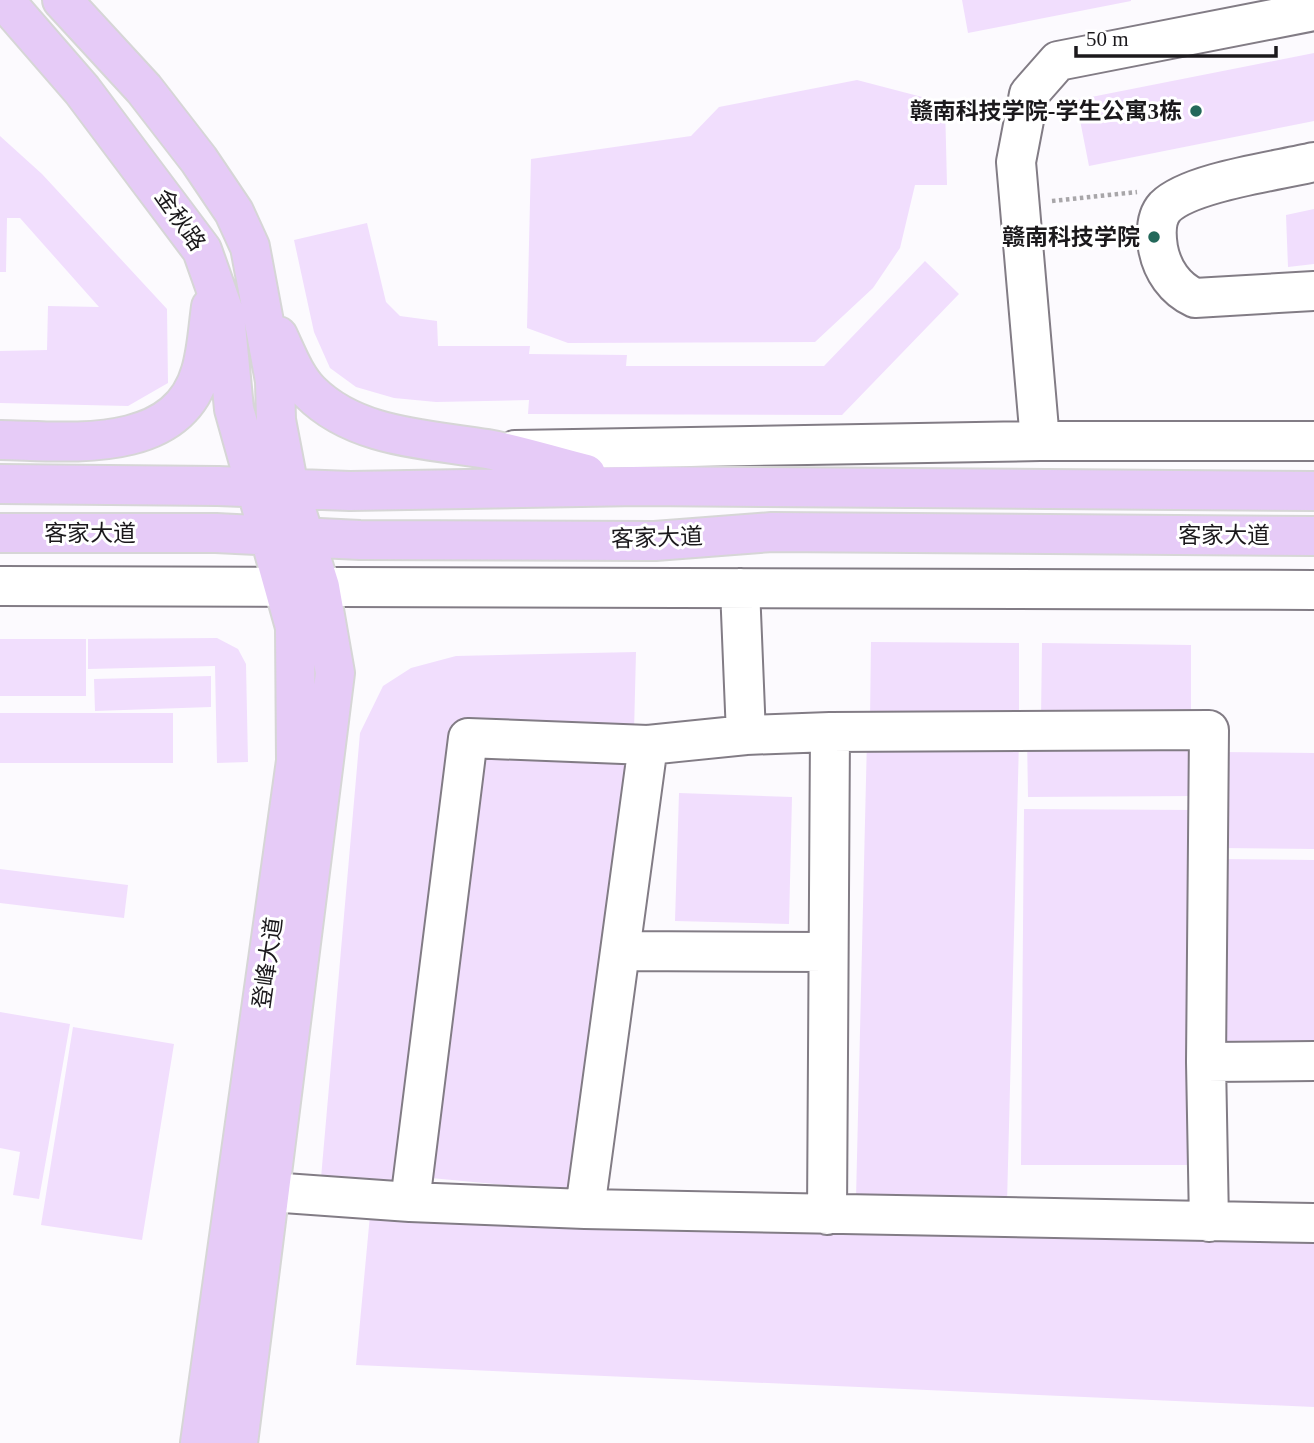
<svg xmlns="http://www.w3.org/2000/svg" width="1314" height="1443" font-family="'Times New Roman','Noto Sans SC',serif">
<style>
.building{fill:#f1defd}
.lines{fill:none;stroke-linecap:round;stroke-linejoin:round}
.minor-casing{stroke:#827c85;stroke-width:42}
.major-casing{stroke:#d6d6d6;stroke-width:42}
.path{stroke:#a8a6a9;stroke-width:4.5;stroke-dasharray:3.5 3.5;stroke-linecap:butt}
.minor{stroke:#fff;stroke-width:38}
.major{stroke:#e6cbf7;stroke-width:38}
.poi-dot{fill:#23685a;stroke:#fff;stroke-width:2.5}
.labels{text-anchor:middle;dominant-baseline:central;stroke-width:6;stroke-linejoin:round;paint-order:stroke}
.poi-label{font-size:23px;font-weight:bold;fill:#1b191c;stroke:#fff;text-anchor:end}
.street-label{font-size:23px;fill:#1b191c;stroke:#fff}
</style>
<rect width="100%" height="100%" fill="#fcfafe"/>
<path class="building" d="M962,0H1131V1L968,33Z
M1314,53V121L1089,166L1076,100Z
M857,80L945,103L947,185H915L900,248L873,288L815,342L568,343L527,328L531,159L691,136L719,107Z
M0,136L42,174L167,309L168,383L128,406L0,403V351L47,350L48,306L99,307L20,218H7L6,272H0Z
M1314,209V264L1288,267L1286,215Z
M367,223L386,302L400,316L437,321L438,346H530L529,354L627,355L626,366H824L925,261L959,294L842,415L528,414L529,400L436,402L394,398L356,387L330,368L314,332L294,240Z
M217,638L238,649L246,664L248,762L217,763L215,666L88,669V639Z
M0,639H86V696H0Z
M871,642L1019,643V720L870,719Z
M1042,643L1191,645V720L1041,718Z
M636,652L634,732L451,729L407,1189L321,1178L360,733L383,686L411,668L456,656Z
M211,676V707L95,711L94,679Z
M0,713H173V763H0Z
M1195,735V796L1028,797L1027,736Z
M867,738L1019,741L1007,1203L856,1199Z
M479,744L631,756L568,1191L431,1178Z
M1221,752L1314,753V849L1220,848Z
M679,793L792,797L789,924L675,921Z
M1024,809L1194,810L1192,1165H1021Z
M1220,859L1314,860V1042L1218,1041Z
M0,869L128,885L124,918L0,903Z
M0,1012L70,1024L39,1199L13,1195L20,1152L0,1148Z
M73,1027L174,1044L142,1240L41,1225Z
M370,1215L1314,1242V1407L356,1365Z"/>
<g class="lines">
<defs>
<path id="minor" d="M1314,162C1277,171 1190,182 1165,207C1155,218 1156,235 1158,248C1162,270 1175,289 1195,298L1314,291
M1040,441L1016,162L1029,94L1058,61L1314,11
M515,450L1040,441H1314
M0,586L1314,590
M740,588L746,735L830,732L827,1215
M830,732L1209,730L1206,1062L1209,1222
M620,951L827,952
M1206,1062L1314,1061
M270,1192L410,1202L585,1209L1314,1223
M410,1202L468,738L648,745
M585,1209L648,745L746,735"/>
<path id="major" d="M4,0L82,90L202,250L225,315L234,409L295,627L296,761L200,1443
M62,0L144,89L199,160L234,212L250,247L275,381L276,420L289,488L320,587L335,673L238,1443
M278,336C287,355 295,377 310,392C356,438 427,439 487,449C520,455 553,466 586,474
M0,440C68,441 177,456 201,371C207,351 208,328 211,307
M0,484L218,486L350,491L639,486L1314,491
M0,533H216L360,540L655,541L772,532L1314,536"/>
</defs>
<use href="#minor" class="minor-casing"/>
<use href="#major" class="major-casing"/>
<path class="path" d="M1052,201L1137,192"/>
<use href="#minor" class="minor"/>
<use href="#major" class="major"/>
</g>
<g class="poi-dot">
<circle cx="1196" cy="111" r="7"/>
<circle cx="1154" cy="237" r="7"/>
</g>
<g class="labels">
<g class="poi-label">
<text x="1182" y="111">赣南科技学院-学生公寓3栋</text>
<text x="1140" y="237">赣南科技学院</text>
</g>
<g class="street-label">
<text transform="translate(180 220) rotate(55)">金秋路</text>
<text x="90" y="533">客家大道</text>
<text x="1224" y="535">客家大道</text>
<text transform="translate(657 538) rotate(-2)">客家大道</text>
<text transform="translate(268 963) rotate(-82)">登峰大道</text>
</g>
</g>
<path d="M1076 46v10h200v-10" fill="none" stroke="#1b191c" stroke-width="3.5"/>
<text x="1086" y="46" font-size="21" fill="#1b191c" stroke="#ffffff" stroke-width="5" paint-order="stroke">50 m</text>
</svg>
